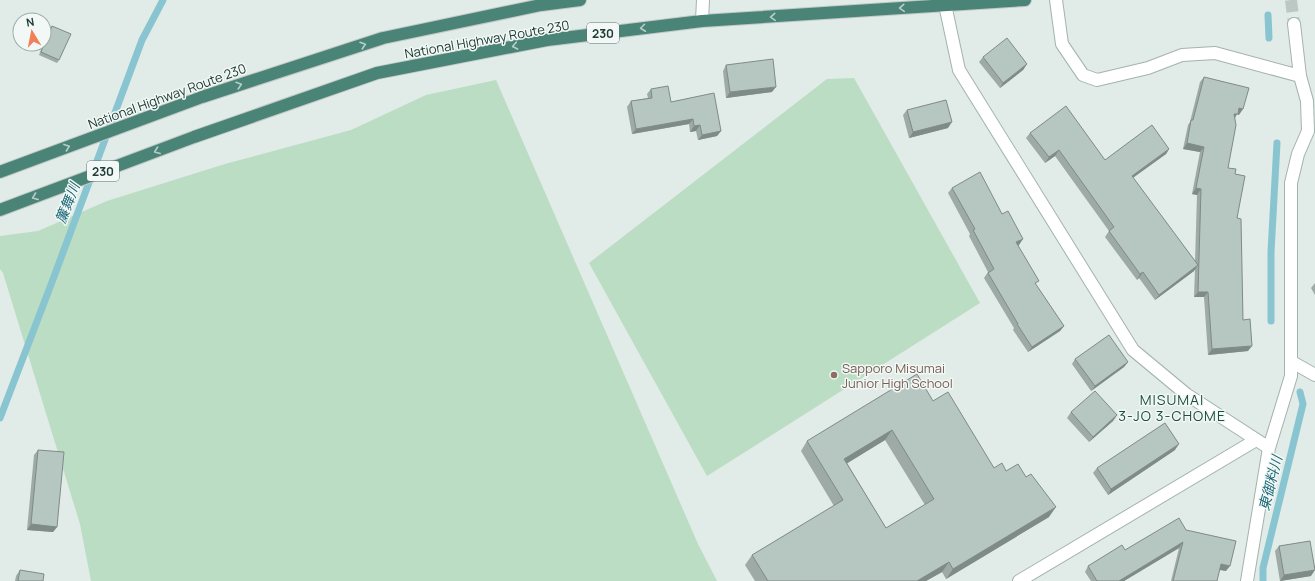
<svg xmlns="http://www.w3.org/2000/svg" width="1315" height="581" font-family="Manrope,'Noto Sans JP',sans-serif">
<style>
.green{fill:#baddc3}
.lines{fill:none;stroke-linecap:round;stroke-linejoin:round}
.stream{stroke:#89c5d1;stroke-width:7}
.minor-tunnel{stroke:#bbc8c3;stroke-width:12;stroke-dasharray:12 6;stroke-linecap:butt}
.minor-casing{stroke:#a4b3ae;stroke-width:14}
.trunk-casing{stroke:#c1c8c6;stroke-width:14}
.minor{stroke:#fff;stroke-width:12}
.trunk{stroke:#498477;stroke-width:12}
.wall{fill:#9daaa5;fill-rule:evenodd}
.shaded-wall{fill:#7f8b86}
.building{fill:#b6c6c0;stroke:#7f8b86;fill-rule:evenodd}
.oneway{stroke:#b6cfc9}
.education-dot{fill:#8d6e63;stroke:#f1f8f5;stroke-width:1.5}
.labels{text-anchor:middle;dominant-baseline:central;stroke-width:3;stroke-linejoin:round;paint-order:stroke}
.shield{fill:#f1f8f5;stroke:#5f746f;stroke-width:1}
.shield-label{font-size:12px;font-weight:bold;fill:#213c35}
.street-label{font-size:13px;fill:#213c35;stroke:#f1f8f5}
.education-label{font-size:13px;fill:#785e54;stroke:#f1f8f5;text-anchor:start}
.water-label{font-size:14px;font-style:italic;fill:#1c6777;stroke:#f1f8f5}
.neighbourhood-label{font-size:14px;letter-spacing:1px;fill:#1d4e42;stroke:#f1f8f5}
</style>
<rect width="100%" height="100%" fill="#e1ebe7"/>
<path class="green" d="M854,78L980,303L707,476L589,263L827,79Z
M496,80L698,544L717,581H91L80,524L3,273L0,269V236L38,231L107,201L225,164L351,130L426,95Z"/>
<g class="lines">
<path class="stream" d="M1268,15L1269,38
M1271,321V252L1277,143
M0,418L52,282L142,40L163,0
M1263,581V568L1303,404L1300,392"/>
<path class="minor-tunnel" d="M1291,0L1294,24"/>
<defs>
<path id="minor" d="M944,0L959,70L1133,350L1186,394L1269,448
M1056,0L1062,44L1083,75L1097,80L1148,68L1182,55L1215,53L1300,76
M702,21L703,0
M1292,362L1315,375
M1019,581L1256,440
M1247,581L1269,448L1291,376V183L1298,154L1308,131L1307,101L1300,76L1294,24"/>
<path id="trunk" d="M0,172L202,97L383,38L541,5L580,0
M0,210L194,137L377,73L547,40L702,21L1025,0"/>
</defs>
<use href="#minor" class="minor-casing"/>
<use href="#trunk" class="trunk-casing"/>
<use href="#minor" class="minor"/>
<use href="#trunk" class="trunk"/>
</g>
<path class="wall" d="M52,26L59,60L57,63L39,55L43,44H44V43L50,29Z
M983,57L1027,64L1023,70L1000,88L979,62Z
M726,65L772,92L726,98L723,71Z
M1204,77L1239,115L1237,114L1235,118L1228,168L1235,174L1243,320L1248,351L1208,355L1204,297H1194L1195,269L1194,271L1155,300L1139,278L1137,280L1105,237L1109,231L1055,156L1045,163L1026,138L1030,133L1105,160L1169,149L1166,154L1133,178L1195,262L1197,195L1192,194L1200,152L1183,149L1188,125L1190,122L1200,82Z
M651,89L671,102L721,131L717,136L698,140L696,131L690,132L689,124L632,134L627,107L631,101L648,98L647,94Z
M907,110L948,128L909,138L903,115Z
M952,188L1019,245H1018L1036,285L1064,326L1060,331L1028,352L1013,330L1014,328L984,278L988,272L969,236L970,234L948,193Z
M1315,283V295L1311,288Z
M1075,359L1128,362L1124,367L1091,391L1072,364Z
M933,401L994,468L1006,471L1049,517L946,579L942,572L926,581H755L745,565L752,555L834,506L801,451L807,441ZM885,440L925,505L886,528L847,463Z
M1071,412L1117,415L1113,421L1089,442L1067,418Z
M38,450L57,527L53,532L27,530L34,455Z
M1175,450L1108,495L1093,473L1097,468Z
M1186,530L1226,571L1219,570L1217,581H1171L1179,548L1124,581H1091L1085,572L1088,566L1125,550Z
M1279,546L1311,576L1280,581L1275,551Z
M20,570L43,581H15L16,576Z"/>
<path class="shaded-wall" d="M1027,64L1023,70L1000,88L1003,83Z
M776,87L772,92L726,98L730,92Z
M1239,108L1243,109L1239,115L1237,114L1234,119L1230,120Z
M693,119L689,124L632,134L636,129Z
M952,122L948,128L909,138L913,132Z
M700,125L696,131L690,132L694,126Z
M721,131L717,136L698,140L702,135Z
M1187,143L1204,147L1200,152L1183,149Z
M1169,149L1166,154L1128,181L1132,176Z
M1059,150L1055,156L1045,163L1049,157Z
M1196,188L1201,189L1197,195L1192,194Z
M1023,239L1019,245L1012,248L1016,242Z
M1198,265L1194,271L1155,300L1159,295Z
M1143,272L1139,278L1137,280L1140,274Z
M1198,292H1208L1204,297H1194Z
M1064,326L1060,331L1028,352L1032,347Z
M1252,346L1248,351L1208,355L1212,349Z
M1128,362L1124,367L1091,391L1095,386Z
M1117,415L1113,421L1089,442L1093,437Z
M892,430L885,440L838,469L844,459Z
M1179,444L1175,450L1108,495L1111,489Z
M1056,507L1049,517L946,579L953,569Z
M31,524L57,527L53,532L27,530Z
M1183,542L1179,548L1124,581H1119Z
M949,562L942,572L926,581H917Z
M1221,564L1230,566L1226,571L1217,569Z
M1315,570L1311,576L1280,581L1284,575Z"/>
<path class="building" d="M52,26L71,34L59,60L41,52Z
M1007,38L1027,64L1003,83L983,57Z
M773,59L776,87L730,92L726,65Z
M1204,77L1249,88L1243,109L1239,108L1238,114H1234L1236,125L1228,168L1236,169L1235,174L1245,176L1237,218L1241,219L1243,320L1250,319L1252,346L1212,349L1208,292H1198L1201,189L1196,188L1204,147L1187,143L1191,120H1193Z
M668,86L671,102L714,93L721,131L702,135L700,125L694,126L693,119L636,129L631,101L652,98L651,89Z
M946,100L952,122L913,132L907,110Z
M1066,106L1105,160L1152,125L1169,149L1132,176L1198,265L1159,295L1143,272L1140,274L1109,231L1114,227L1059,150L1049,157L1030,133Z
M980,172L1002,214L1008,211L1023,239L1016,242L1039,281L1035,283L1064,326L1032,347L1017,324H1018L988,273L994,269L973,230L975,229L952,188Z
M1109,335L1128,362L1095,386L1075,359Z
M917,374L933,401L948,392L994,468L1002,463L1006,471L1018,464L1026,477L1031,474L1056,507L953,569L949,562L917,581H768L752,555L843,500L807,441ZM892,430L934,499L886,528L844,459Z
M1095,391L1117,415L1093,437L1071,412Z
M1165,423L1179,444L1111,489L1097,468Z
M38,450L64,452L57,527L31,524Z
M1179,518L1186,530L1236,541L1230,566L1221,564L1217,581H1173L1183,542L1119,581H1097L1088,566L1122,545L1125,550Z
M1310,541L1315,570L1284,575L1279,546Z
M20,570L44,574L43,581H18Z"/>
<defs><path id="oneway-chevron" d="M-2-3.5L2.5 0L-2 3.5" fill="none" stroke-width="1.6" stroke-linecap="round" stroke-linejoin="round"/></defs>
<g class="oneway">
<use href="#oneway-chevron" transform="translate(902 8) rotate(176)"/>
<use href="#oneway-chevron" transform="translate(773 17) rotate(176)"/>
<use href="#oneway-chevron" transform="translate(643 28) rotate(173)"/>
<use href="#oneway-chevron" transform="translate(363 45) rotate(-18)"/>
<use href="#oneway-chevron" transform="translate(515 46) rotate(169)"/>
<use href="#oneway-chevron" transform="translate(239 85) rotate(-18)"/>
<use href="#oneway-chevron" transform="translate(67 147) rotate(-20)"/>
<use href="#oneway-chevron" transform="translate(157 151) rotate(159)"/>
<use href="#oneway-chevron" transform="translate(35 197) rotate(159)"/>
</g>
<circle class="education-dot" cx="834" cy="375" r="4"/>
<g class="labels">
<g class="shield">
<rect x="587" y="23" width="32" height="20" rx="3"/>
<rect x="87" y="161" width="32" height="20" rx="3"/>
</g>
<g class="shield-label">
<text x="603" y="33">230</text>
<text x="103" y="171">230</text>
</g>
<g class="street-label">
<text transform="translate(487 39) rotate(-10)">National Highway Route 230</text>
<text transform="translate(167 96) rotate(-20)">National Highway Route 230</text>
</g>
<g class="education-label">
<text x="842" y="368">Sapporo Misumai<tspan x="842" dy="15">Junior High School</tspan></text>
</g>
<g class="water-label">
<text transform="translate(67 203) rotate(-69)">簾舞川</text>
<text transform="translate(1270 483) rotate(-76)">東御料川</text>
</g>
<g class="neighbourhood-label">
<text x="1172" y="399">MISUMAI<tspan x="1172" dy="16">3-JO 3-CHOME</tspan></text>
</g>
</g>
<g transform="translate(32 32) rotate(350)"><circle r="19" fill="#f1f8f5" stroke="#9eada8"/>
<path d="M0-3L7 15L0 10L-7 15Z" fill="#f18059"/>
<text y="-6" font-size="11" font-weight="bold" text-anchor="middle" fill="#213c35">N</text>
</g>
</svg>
